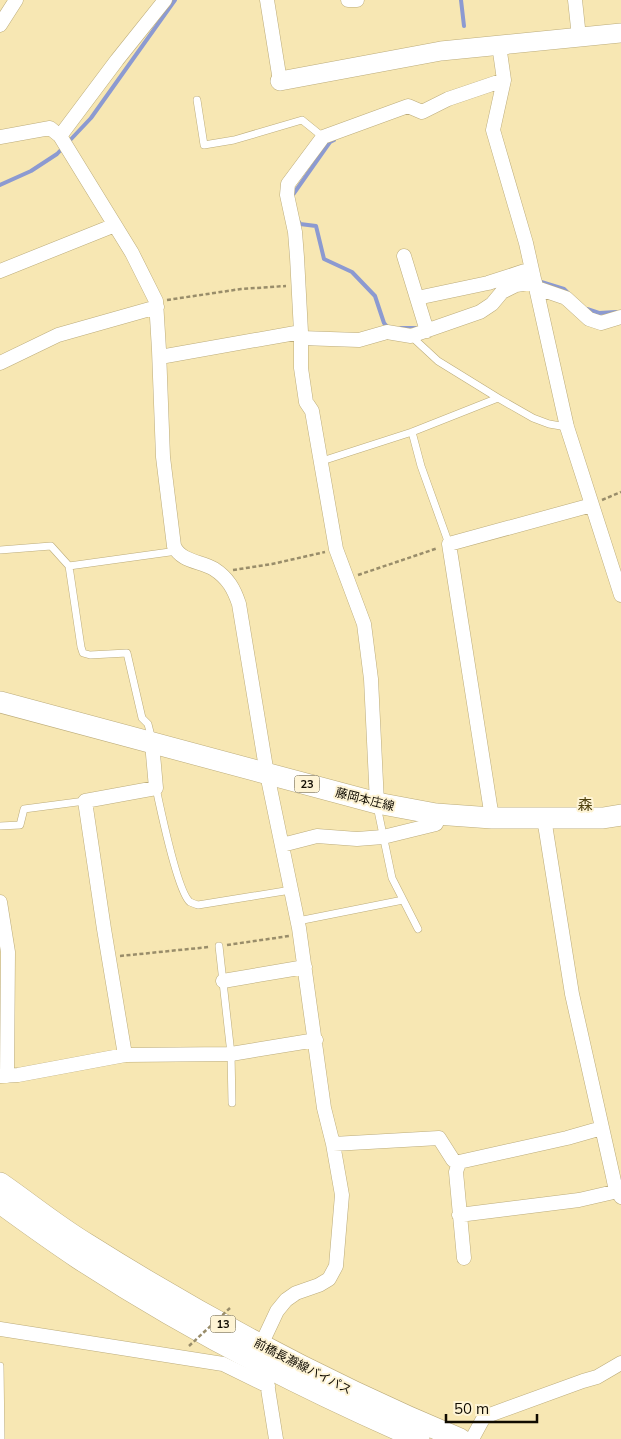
<svg xmlns="http://www.w3.org/2000/svg" width="621" height="1439" font-family="Mulish,'Noto Sans JP',sans-serif">
<style>
.lines{fill:none;stroke-linecap:round;stroke-linejoin:round}
.stream{stroke:#8c9ad1;stroke-width:4}
.lane-casing{stroke:#bcac7b;stroke-width:8}
.street-casing{stroke:#bcac7b;stroke-width:15}
.secondary-casing{stroke:#bcac7b;stroke-width:20}
.primary-casing{stroke:#bcac7b;stroke-width:22}
.path{stroke:#998d6a;stroke-width:2.5;stroke-dasharray:4 2.5;stroke-linecap:butt}
.lane{stroke:#fff;stroke-width:7}
.street{stroke:#fff;stroke-width:14}
.secondary{stroke:#fff;stroke-width:19}
.primary{stroke:#fff;stroke-width:21}
.path-bridge{stroke:#998d6a;stroke-width:2.5;stroke-dasharray:4 2.5;stroke-linecap:butt}
.labels{text-anchor:middle;dominant-baseline:central;stroke-width:4;stroke-linejoin:round;paint-order:stroke}
.shield{fill:#fef4d5;stroke:#575140;stroke-width:1}
.shield-label{font-size:11px;font-weight:bold;fill:#100b00}
.street-label{font-size:12px;fill:#100b00;stroke:#fef4d5}
.quarter-label{font-size:15px;fill:#4e400d;stroke:#fef4d5}
</style>
<rect width="100%" height="100%" fill="#f7e7b3"/>
<g class="lines">
<path class="stream" d="M461,0L464,26
M0,185L31,171L57,154L91,118L175,0
M292,196L330,142L334,140
M299,222L300,224L316,226L324,259L352,272L375,296L384,323L389,329
M538,281L564,289L568,293
M587,309L599,313L616,312
M401,328H417"/>
<defs>
<path id="lane" d="M197,100L204,145L234,140L302,120L323,137
M411,336L438,361L498,398L533,418L549,424L567,427
M412,432L421,466L449,544
M322,461L412,432L498,398
M0,550L51,546L69,566L177,551
M69,566L81,647L83,653L90,655L127,653L142,718L148,724L152,740
M156,788C160,807 178,893 190,902C192,903 195,904 198,905L291,890
M377,806L392,878L418,929
M0,826L20,825L24,809L85,801
M298,921L403,900
M219,946L231,1054L232,1103
M0,1366L1,1439"/>
<path id="street" d="M267,0L280,81
M348,0H357
M575,0L579,37
M0,25L16,0
M499,45L504,80L493,130L526,243L567,427L621,595
M60,136L117,60L165,0
M0,137L50,128L60,136L132,253L156,301L159,350L163,457L174,546C181,562 201,561 214,569C228,578 234,589 239,604L267,774L299,928L324,1108L333,1144L342,1195L336,1266L329,1279L319,1285L296,1293L286,1300L277,1311L261,1345L276,1439
M404,256L427,331
M0,271L115,225
M537,288L566,298L589,319L601,323L621,317
M417,298L488,283L531,269
M301,338L359,340L387,332L411,336L480,312L492,304L502,292L516,285L535,282
M160,357L301,332
M0,363L58,335L157,307
M377,803L371,679L364,624L336,549L312,411L306,402L301,368V332L297,257L295,232L287,195L288,184L323,137L408,106L422,112L448,99L504,80
M492,818L449,544L592,505
M544,818L572,994L612,1172L615,1186L621,1197
M282,845L317,836L357,839L383,837L436,824L440,814
M0,902L8,952L7,1076
M223,981L305,967
M125,1055L104,929L85,801L156,788L152,743
M0,1076L18,1075L125,1055L231,1054L316,1040
M333,1144L439,1138L453,1160L459,1162L567,1138L602,1128
M459,1162L456,1172L464,1258
M459,1215L579,1200L618,1191
M0,1329L223,1364L268,1386
M472,1439L484,1417L583,1381L597,1377L621,1363"/>
<path id="secondary" d="M280,81L441,51L621,33"/>
<path id="primary" d="M0,702L377,803L436,814L492,818H603L621,815
M0,1183C29,1203 57,1226 87,1244C206,1319 331,1385 460,1439
M0,1203C26,1222 51,1240 78,1258C185,1328 301,1388 419,1439"/>
</defs>
<use href="#lane" class="lane-casing"/>
<use href="#street" class="street-casing"/>
<use href="#secondary" class="secondary-casing"/>
<use href="#primary" class="primary-casing"/>
<path class="path" d="M167,300L241,289L286,286
M602,500L621,492
M233,570L272,564L325,552
M358,575L438,548
M227,945L289,936
M120,956L209,947"/>
<use href="#lane" class="lane"/>
<use href="#street" class="street"/>
<use href="#secondary" class="secondary"/>
<use href="#primary" class="primary"/>
<path class="path-bridge" d="M189,1346L230,1308"/>
</g>
<g class="labels">
<g class="shield">
<rect x="294.5" y="775.5" width="25" height="17" rx="4"/>
<rect x="210.5" y="1315.5" width="25" height="17" rx="4"/>
</g>
<g class="shield-label">
<text x="307" y="784">23</text>
<text x="223" y="1324">13</text>
</g>
<g class="street-label">
<text transform="translate(365 799) rotate(14)">藤岡本庄線</text>
<text transform="translate(303 1366) rotate(27)">前橋長瀞線バイパス</text>
</g>
<g class="quarter-label">
<text x="585" y="804">森</text>
</g>
</g>
<path d="M446 1414v8h91v-8" fill="none" stroke="#100b00" stroke-width="2.5"/>
<text x="454" y="1414" font-size="15" fill="#100b00" stroke="#fef4d5" stroke-width="4" paint-order="stroke">50 m</text>
</svg>
